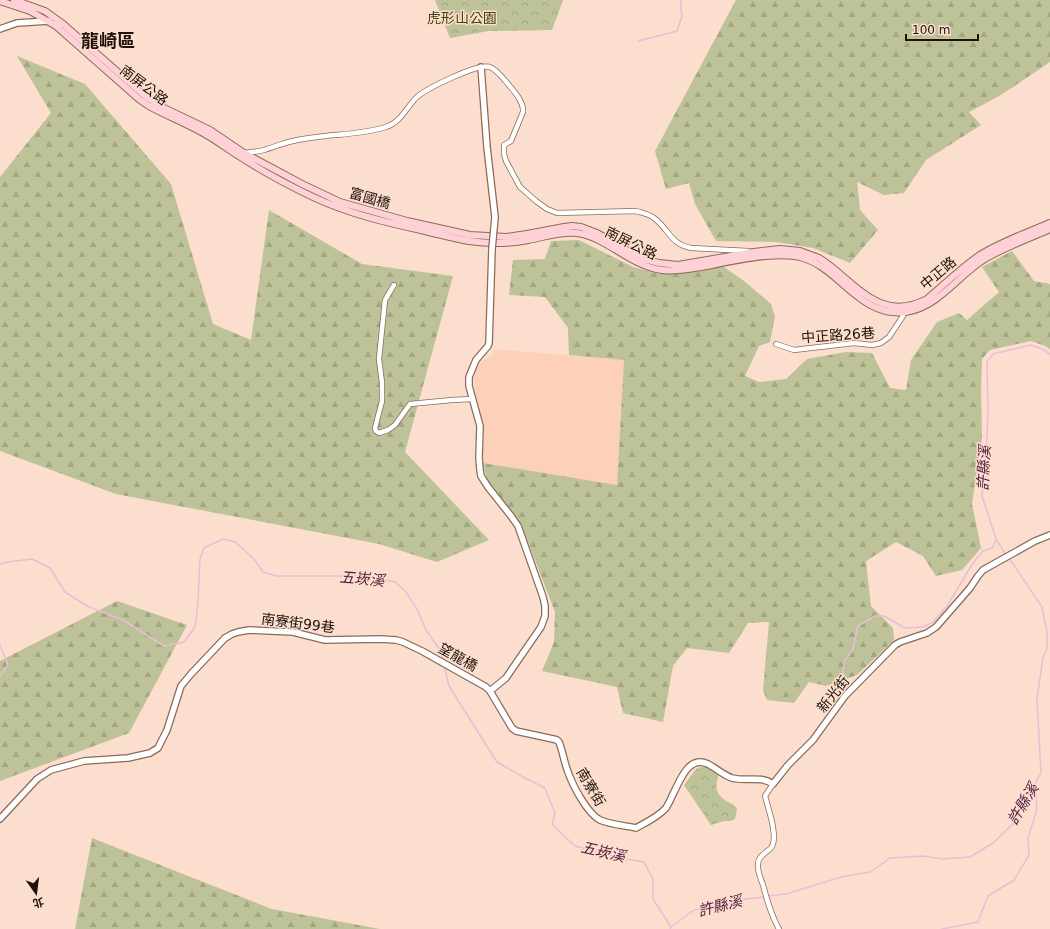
<svg xmlns="http://www.w3.org/2000/svg" width="1050" height="929" font-family="'DejaVu Sans','Noto Sans TC',sans-serif">
<style>
.built{fill:#fdd0b9}
.forest{fill:url(#forest-firs)}
.park{fill:url(#park-crowns)}
.lines{fill:none;stroke-linecap:round;stroke-linejoin:round}
.stream{stroke:#eabcd5;stroke-width:1.5}
.minor-casing{stroke:#8b6a59;stroke-width:6}
.tertiary-casing{stroke:#8b6a59;stroke-width:8}
.secondary-casing{stroke:#8b6a59;stroke-width:8}
.minor{stroke:#fff;stroke-width:4.5}
.tertiary{stroke:#fff;stroke-width:5.5}
.secondary{stroke:#fed1d6;stroke-width:6}
.tertiary-bridge-casing{stroke:#8b6a59;stroke-width:8;stroke-linecap:butt}
.tertiary-bridge{stroke:#fff;stroke-width:5.5}
.labels{text-anchor:middle;dominant-baseline:central;stroke-width:3;stroke-linejoin:round;paint-order:stroke}
.park-label{font-size:14px;fill:#40430c;stroke:#fcdece}
.street-label{font-size:14px;fill:#1d110a;stroke:#fcdece}
.water-label{font-size:15px;font-style:italic;fill:#501a3c;stroke:#fcdece}
.district-label{font-size:18px;font-weight:bold;fill:#1d110a;stroke:#fcdece}
</style>
<defs>
<pattern id="forest-firs" width="22" height="20" patternUnits="userSpaceOnUse"><rect width="22" height="20" fill="#bdc298"/><path d="M5 1l3.5 6h-7zM16 11l3.5 6h-7z" fill="#a2a682"/></pattern>
<pattern id="park-crowns" width="20" height="18" patternUnits="userSpaceOnUse"><rect width="20" height="18" fill="#bdc298"/><path d="M2 6a3 3 0 1 1 6 0M12 15a3 3 0 1 1 6 0" fill="none" stroke="#a2a682"/></pattern>
</defs>
<rect width="100%" height="100%" fill="#fcdece"/>
<path class="built" d="M494,349L624,360L617,485L483,463L484,433L474,385L475,370L483,360L492,356Z"/>
<path class="forest" d="M736,0H1050V62L1001,95L969,112L981,125L926,160L904,193L884,195L857,182L860,210L878,230L850,263L813,248L776,242L716,241L695,204L689,183L666,189L655,151Z
M17,56L85,84L171,184L213,324L251,340L269,210L362,264L453,276L405,452L489,540L437,562L379,544L116,494L0,451V177L51,113Z
M579,240L633,267L659,274L686,273L724,267L744,281L771,304L775,316L770,342L759,346L745,376L759,382L786,379L807,359L846,352L872,353L890,388L906,390L911,360L937,322L959,313L967,320L999,292L982,267L1012,251L1034,281L1050,284V349L1045,346L1031,341L990,350L982,359L981,388L982,438L972,504L981,548L962,570L936,576L923,556L896,542L866,561L871,606L893,628L894,640L857,675L826,686L809,682L794,703L767,700L763,690L769,622L748,623L729,653L687,648L673,666L663,722L623,713L617,687L542,671L554,642L555,612L521,524L487,479L483,463L617,485L624,360L569,355L568,328L545,297L509,295L513,260L545,259L551,241Z
M117,601L187,625L129,733L0,781V661Z
M92,838L272,909L380,929H75Z"/>
<path class="park" d="M435,0H563L552,30L489,31L450,38Z
M704,766L712,768L719,773C715,789 714,794 730,803C733,805 735,806 737,809L735,819L730,821H724L711,825L684,785L696,769Z"/>
<g class="lines">
<path class="stream" d="M638,41C651,37 664,35 677,31L682,16L681,11V0
M1006,555L996,539L982,496L986,456L988,413L987,362L993,354L1031,345L1042,349L1050,354
M0,564L8,562L32,559L50,568L65,592L87,606L123,620L164,646L184,642L195,627L198,603L200,559L204,548L223,539L235,542L254,559L263,572L276,576H367L395,582L406,592L417,609L426,630L440,650L443,660
M0,645L8,665L0,676
M444,666L449,686L497,762L525,778L545,788L555,813L552,824L560,832L575,846L620,858L644,862L653,879V899L671,927
M844,682L843,669L845,661L853,649L858,626L875,616H884L905,628L923,627L933,622L947,606L973,563L983,551L992,548L996,540
M768,896L786,894L841,877L870,872L890,858L923,856L943,859L970,857L993,843L1014,823L1022,806L1041,773L1037,699L1043,657L1047,649V632L1042,607L1009,558
M670,929L671,927L694,910L722,905L745,899L764,897
M942,929L978,922L988,896L1014,880L1029,855L1028,838L1037,809L1035,785"/>
<defs>
<path id="minor" d="M243,153C250,152 258,152 264,150C274,147 283,143 293,141C301,139 309,138 317,137C340,134 364,134 386,127C401,122 406,108 416,98C425,89 478,63 490,67C495,69 504,79 508,84C514,91 524,102 523,112L511,141L504,145V154L506,161L520,187L536,201L547,209L557,213L636,211C642,213 649,214 654,218C669,229 670,244 691,248L748,251
M394,285L385,300L379,359L382,383V401L375,428L376,431L379,433L388,430L395,425L410,404L452,400L472,399
M776,344L794,350L854,343L872,345L881,343L889,337L903,316V309
M773,784L765,796C768,808 779,838 771,848C766,853 758,856 758,864C757,871 761,879 763,885C767,900 771,915 779,929"/>
<path id="tertiary" d="M0,29L17,23L49,21
M481,67L487,147L495,217L494,228
M490,691L506,678L510,672L541,627L545,616V606L543,597L518,526L511,516L488,487L481,476L480,470L479,458L480,426L469,386V377L476,360L488,346L489,343L492,249
M0,819L37,779L51,770L84,761L128,758L150,753L158,748L167,730L181,686L191,674L225,638L232,634L238,632L249,630L293,632L325,640L381,639L396,640L403,642L422,651L486,687L490,691L512,728L516,731L553,739L557,740L559,742C563,752 564,762 568,772C573,786 587,813 600,820C608,824 627,826 636,828C647,822 658,817 666,808C669,803 671,799 673,794C680,781 688,755 708,764C716,768 723,775 732,778C747,782 760,775 773,784L788,765L813,740L845,696L895,645L900,642L927,633L936,627L970,588L978,576L983,570L1035,541L1050,535"/>
<path id="secondary" d="M14,0L45,11L63,24L145,96L162,107L210,130L244,153L302,184L340,202L407,221L470,235L506,237L527,234L564,227L572,226L581,227L597,233L641,258L659,263L678,265L754,252L780,249L800,251L819,258L825,262C858,286 882,323 927,299C945,284 961,268 980,255C1001,242 1026,233 1050,223
M0,1L30,11L56,26L140,100L149,106C169,117 191,125 210,137C220,143 229,150 239,156C262,171 288,185 313,197C347,213 384,222 421,230C437,234 453,238 469,241C489,244 508,244 528,240C544,237 561,231 577,233C607,237 630,266 662,270C677,272 692,268 707,266C726,262 745,258 765,256C776,255 789,254 800,257C840,267 859,318 906,312C938,307 957,277 983,260C1004,247 1028,239 1050,229"/>
</defs>
<use href="#minor" class="minor-casing"/>
<use href="#tertiary" class="tertiary-casing"/>
<use href="#secondary" class="secondary-casing"/>
<use href="#minor" class="minor"/>
<use href="#tertiary" class="tertiary"/>
<use href="#secondary" class="secondary"/>
<defs>
<path id="tertiary-bridge" d="M492,249L494,228"/>
</defs>
<use href="#tertiary-bridge" class="tertiary-bridge-casing"/>
<use href="#tertiary-bridge" class="tertiary-bridge"/>
</g>
<g class="labels">
<g class="park-label">
<text x="462" y="18">虎形山公園</text>
</g>
<g class="street-label">
<text transform="translate(144 85) rotate(37)">南屏公路</text>
<text transform="translate(370 198) rotate(16)">富國橋</text>
<text transform="translate(631 243) rotate(26)">南屏公路</text>
<text transform="translate(938 273) rotate(-40)">中正路</text>
<text transform="translate(838 335) rotate(-4)">中正路26巷</text>
<text transform="translate(298 623) rotate(7)">南寮街99巷</text>
<text transform="translate(458 657) rotate(29)">望龍橋</text>
<text transform="translate(833 694) rotate(-51)">新光街</text>
<text transform="translate(591 787) rotate(59)">南寮街</text>
</g>
<g class="water-label">
<text transform="translate(984 468) rotate(-87)">許縣溪</text>
<text transform="translate(362 579) rotate(5)">五崁溪</text>
<text transform="translate(1023 804) rotate(-59)">許縣溪</text>
<text transform="translate(603 852) rotate(13)">五崁溪</text>
<text transform="translate(720 906) rotate(-14)">許縣溪</text>
</g>
<g class="district-label">
<text x="108" y="40">龍崎區</text>
</g>
</g>
<g transform="translate(36 893) rotate(166)" stroke="#fcdece" stroke-width="3" paint-order="stroke">
<path d="M0-3L7 15L0 10L-7 15Z" fill="#1d110a"/>
<text y="-6" font-size="11" font-weight="bold" text-anchor="middle" fill="#1d110a">北</text>
</g>
<path d="M906 34v6h72v-6" fill="none" stroke="#1d110a" stroke-width="2"/>
<text x="912" y="34" font-size="12" fill="#1d110a" stroke="#fcdece" stroke-width="3" paint-order="stroke">100 m</text>
</svg>
